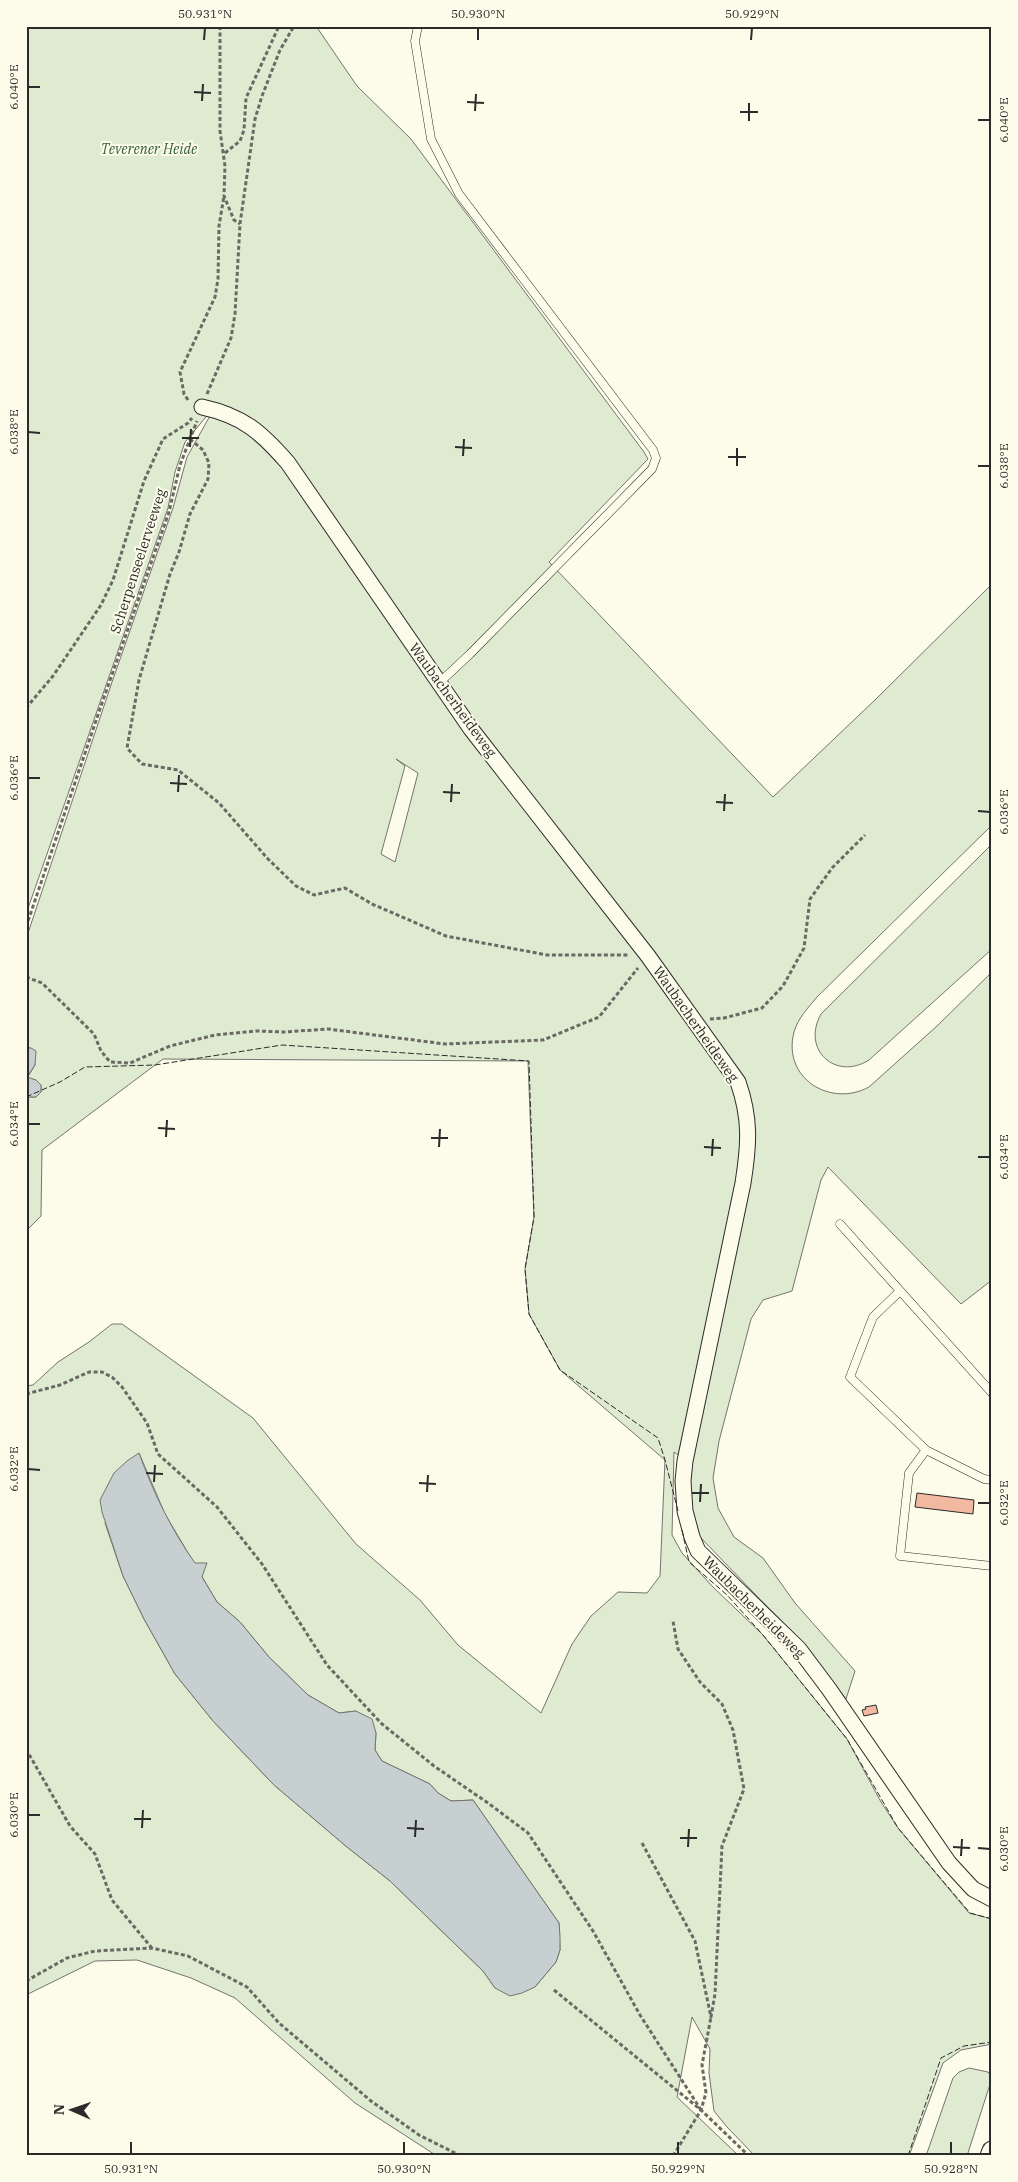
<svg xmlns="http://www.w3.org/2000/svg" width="1018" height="2182" font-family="'IBM Plex Serif',serif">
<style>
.green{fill:#deebd1;stroke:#74746e;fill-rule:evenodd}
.water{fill:#c7d0d0;stroke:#74746e}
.building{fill:#f2b8a0;stroke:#2b2b2b}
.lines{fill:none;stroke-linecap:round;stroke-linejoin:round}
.service-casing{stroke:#2b2b2b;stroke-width:9}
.minor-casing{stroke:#2b2b2b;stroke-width:17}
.tertiary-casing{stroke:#2b2b2b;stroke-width:21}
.path{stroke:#6a6964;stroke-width:3;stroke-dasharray:4 2.5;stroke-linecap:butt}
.service{stroke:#fdfbea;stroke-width:8}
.minor{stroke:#fdfbea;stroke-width:15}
.tertiary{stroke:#fdfbea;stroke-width:19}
.fence{stroke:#2b2b2b;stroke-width:1;stroke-dasharray:6 2.5;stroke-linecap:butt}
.ticks{fill:none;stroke:#2b2b2b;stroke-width:2}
.labels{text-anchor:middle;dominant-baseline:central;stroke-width:4;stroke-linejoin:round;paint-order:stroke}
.park-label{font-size:14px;font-style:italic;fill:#34623c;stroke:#fdfbea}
.street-label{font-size:14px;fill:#2b2b2b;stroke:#fdfbea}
.neatline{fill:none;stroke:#2b2b2b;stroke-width:2}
.ticks-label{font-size:12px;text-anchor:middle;fill:#2b2b2b}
</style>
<rect width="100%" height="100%" fill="#fdfbea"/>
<path class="green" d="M26,26H316L357,86L411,139L644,452L648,459L549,562L773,797L876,699L992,584V825L817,997C808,1008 798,1018 794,1032C782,1078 830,1108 869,1087L937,1026L992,972V1280L961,1304L828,1167L821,1180L792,1291L763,1300L751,1319L719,1441L713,1478L718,1508L734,1537L763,1558L795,1603L855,1671L846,1699L808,1649L699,1536C688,1514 689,1489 692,1464L674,1452L672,1535L682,1553L712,1586L763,1635L847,1739L881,1802L898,1828L969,1913L992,1919V2044L961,2050L943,2063L909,2156H755L727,2127L714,2111L709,2073L710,2049L692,2017L677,2097L739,2156H437L355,2103L235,1998L191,1978L137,1960L95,1961L26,1995V1386L33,1385L58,1362L89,1342L112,1324H122L253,1418L356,1544L420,1600L458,1645L541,1713L572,1644L591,1616L618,1592L647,1593L660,1576L665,1460L560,1370L529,1314L525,1269L534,1217L528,1061L163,1059L42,1150L41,1216L26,1231V1097H36L41,1092V1085L36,1080L27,1078L35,1065L31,1048H26V939L112,682L173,508L187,457L216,405L185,442L175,472L168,508L26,914ZM396,759L418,773L395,862L381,854L405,766ZM139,1453L165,1514L217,1602L240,1622L269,1657L308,1695L339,1713L356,1711L376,1733L375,1750L382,1761L430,1784L438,1793L451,1801L473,1800L559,1923L560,1950L556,1962L535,1987L495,1988L483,1971L390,1881L347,1847L274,1785L213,1721L175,1674L144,1619L123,1576L105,1523Z
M992,844V949L869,1060C836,1081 801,1050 821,1014Z
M969,2068L988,2072L992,2078L967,2156H926L953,2078L959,2072Z"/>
<path class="water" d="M26,1048H31L36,1051L35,1065L27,1077L36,1080L41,1085V1092L36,1097H26Z
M139,1453C153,1492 171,1529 195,1563H207L202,1577L217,1602L240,1622L269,1657L308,1695L339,1713L356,1711L372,1719L376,1733L375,1750L382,1761L430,1784L438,1793L451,1801L473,1800L559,1923L560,1936V1950L556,1962L535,1987L522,1993L510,1996L495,1988L483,1971L390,1881L347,1847L274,1785L213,1721L175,1674L144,1619L123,1576L102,1512L100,1500L114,1473L127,1461Z"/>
<path class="building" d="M917,1493L974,1500L973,1514L915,1507Z
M876,1705L878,1713L864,1716L862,1710L866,1709L865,1707Z"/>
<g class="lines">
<defs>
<path id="service" d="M418,26L415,41L431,139L459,194L653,450L656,458L652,469L470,654L439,683
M840,1224L992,1393
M900,1291L873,1317L850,1377L926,1450L984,1479L992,1480
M926,1450L909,1473L900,1556L992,1566"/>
<path id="minor" d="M202,407C243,416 261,432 288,463L471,729L648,956L738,1082C751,1119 749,1145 743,1183L685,1461L683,1481L685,1511L692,1537L698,1551L799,1649L829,1689L949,1863L973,1889L992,1899"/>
<path id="tertiary" d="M990,2156L992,2151"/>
</defs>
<use href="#service" class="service-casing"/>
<use href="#minor" class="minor-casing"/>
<use href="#tertiary" class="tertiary-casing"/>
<path class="path" d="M220,26V131L225,166L224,196L234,220L240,224
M225,153L240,141L244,130L246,98L279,26
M207,394L231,338L235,314L240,224L255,119L262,96L280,50L294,26
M188,400L184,394L180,372L215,297L218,279L219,226L224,196
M190,439L203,450L209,463L208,479L190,514L179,552L170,574L139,680L127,748L142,764L178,770L219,803L268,859L296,886L314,895L345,888L372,904L446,936L547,955H628
M26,708L53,676L101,605L113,580L144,481L163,439L188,423L192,418
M26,927L101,706L169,512L180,465L197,421
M26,977L42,983L94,1034L101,1051L110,1062L130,1063L170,1046L215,1035L256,1031L284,1032L328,1029L445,1044L543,1040L599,1017L638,968
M710,1019L724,1018L762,1008L783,986L804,948L810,899L832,868L865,835
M26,1394L60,1385L89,1372H102L112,1377L122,1387L147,1423L158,1454L217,1507L262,1564L327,1665L382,1724L434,1766L488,1803L528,1833L593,1931L640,2015L701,2110
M26,1749L70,1826L95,1854L112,1900L151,1947
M642,1843L695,1941L711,2017L715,1994L722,1846L744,1789L733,1730L722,1704L700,1682L678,1649L673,1621
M26,1981L67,1958L95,1951L152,1948L188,1956L247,1987L279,2023L371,2101L419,2135L461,2156
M554,1990L701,2110L749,2156
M673,2156L701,2110L706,2093L702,2065L711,2017"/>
<use href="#service" class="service"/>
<use href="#minor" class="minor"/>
<use href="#tertiary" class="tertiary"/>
<path class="fence" d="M26,1097L60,1082L85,1067L155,1065L282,1045L529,1061L534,1217L525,1269L529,1314L560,1370L658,1438L665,1460L678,1511
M682,1530L689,1562L727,1595L763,1635L847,1739L898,1828L970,1913L992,1919
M908,2156L941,2058L964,2046L992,2042"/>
</g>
<path class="ticks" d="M204,40L205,28M478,40V28M751,40L752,28M28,87H40M194,92L211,93M202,101L203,84M467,102L484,103M475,111L476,94M740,112H758M978,120H990M749,121V103M28,432L40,433M182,438H199M190,447L191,429M455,447L472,448M463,456L464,439M728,457H746M737,466V448M978,466H990M28,778H40M170,783L187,784M178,792L179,775M443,792L460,793M451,802L452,784M716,802L733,803M724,811L725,794M978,811L990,812M28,1124H40M158,1128L175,1129M166,1137L167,1120M431,1138H448M439,1147L440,1129M704,1147L721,1148M712,1156L713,1139M978,1157H990M28,1469L40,1470M146,1473L163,1474M154,1482L155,1465M419,1483L436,1484M427,1492L428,1475M692,1493H709M700,1502L701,1484M978,1503H990M28,1815H40M134,1819H151M142,1828L143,1810M407,1828L424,1829M415,1837L416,1820M680,1838H697M688,1847L689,1829M953,1847L970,1848M978,1848L990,1849M961,1856L962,1839M131,2154V2142M404,2154V2142M678,2154V2142M951,2154V2142"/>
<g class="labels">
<g class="park-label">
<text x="149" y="149">Teverener Heide</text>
</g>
<g class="street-label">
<text transform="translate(138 561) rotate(-72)">Scherpenseelerveeweg</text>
<text transform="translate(453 700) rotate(54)">Waubacherheideweg</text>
<text transform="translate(696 1024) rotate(55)">Waubacherheideweg</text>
<text transform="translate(754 1607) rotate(45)">Waubacherheideweg</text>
</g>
</g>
<rect width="1018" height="2182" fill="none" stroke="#fdfbea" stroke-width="55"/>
<g transform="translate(72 2110) rotate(272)" stroke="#fdfbea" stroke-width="4" paint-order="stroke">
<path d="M0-4L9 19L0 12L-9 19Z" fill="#2b2b2b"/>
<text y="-8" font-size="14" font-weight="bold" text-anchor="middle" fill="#2b2b2b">N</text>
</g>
<rect x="28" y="28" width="962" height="2126" class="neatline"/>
<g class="ticks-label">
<text x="205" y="18">50.931°N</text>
<text x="478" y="18">50.930°N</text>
<text x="752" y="18">50.929°N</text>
<text transform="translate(14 87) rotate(-90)" y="4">6.040°E</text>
<text transform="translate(1004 120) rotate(-90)" y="4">6.040°E</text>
<text transform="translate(14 432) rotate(-90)" y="4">6.038°E</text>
<text transform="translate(1004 466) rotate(-90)" y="4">6.038°E</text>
<text transform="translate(14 778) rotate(-90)" y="4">6.036°E</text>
<text transform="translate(1004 812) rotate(-90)" y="4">6.036°E</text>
<text transform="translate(14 1124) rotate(-90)" y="4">6.034°E</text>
<text transform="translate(1004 1157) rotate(-90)" y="4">6.034°E</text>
<text transform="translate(14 1469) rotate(-90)" y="4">6.032°E</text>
<text transform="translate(1004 1503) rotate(-90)" y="4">6.032°E</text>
<text transform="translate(14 1815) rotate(-90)" y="4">6.030°E</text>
<text transform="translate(1004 1849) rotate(-90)" y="4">6.030°E</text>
<text x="131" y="2173">50.931°N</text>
<text x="404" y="2173">50.930°N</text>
<text x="678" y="2173">50.929°N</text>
<text x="951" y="2173">50.928°N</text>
</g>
</svg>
